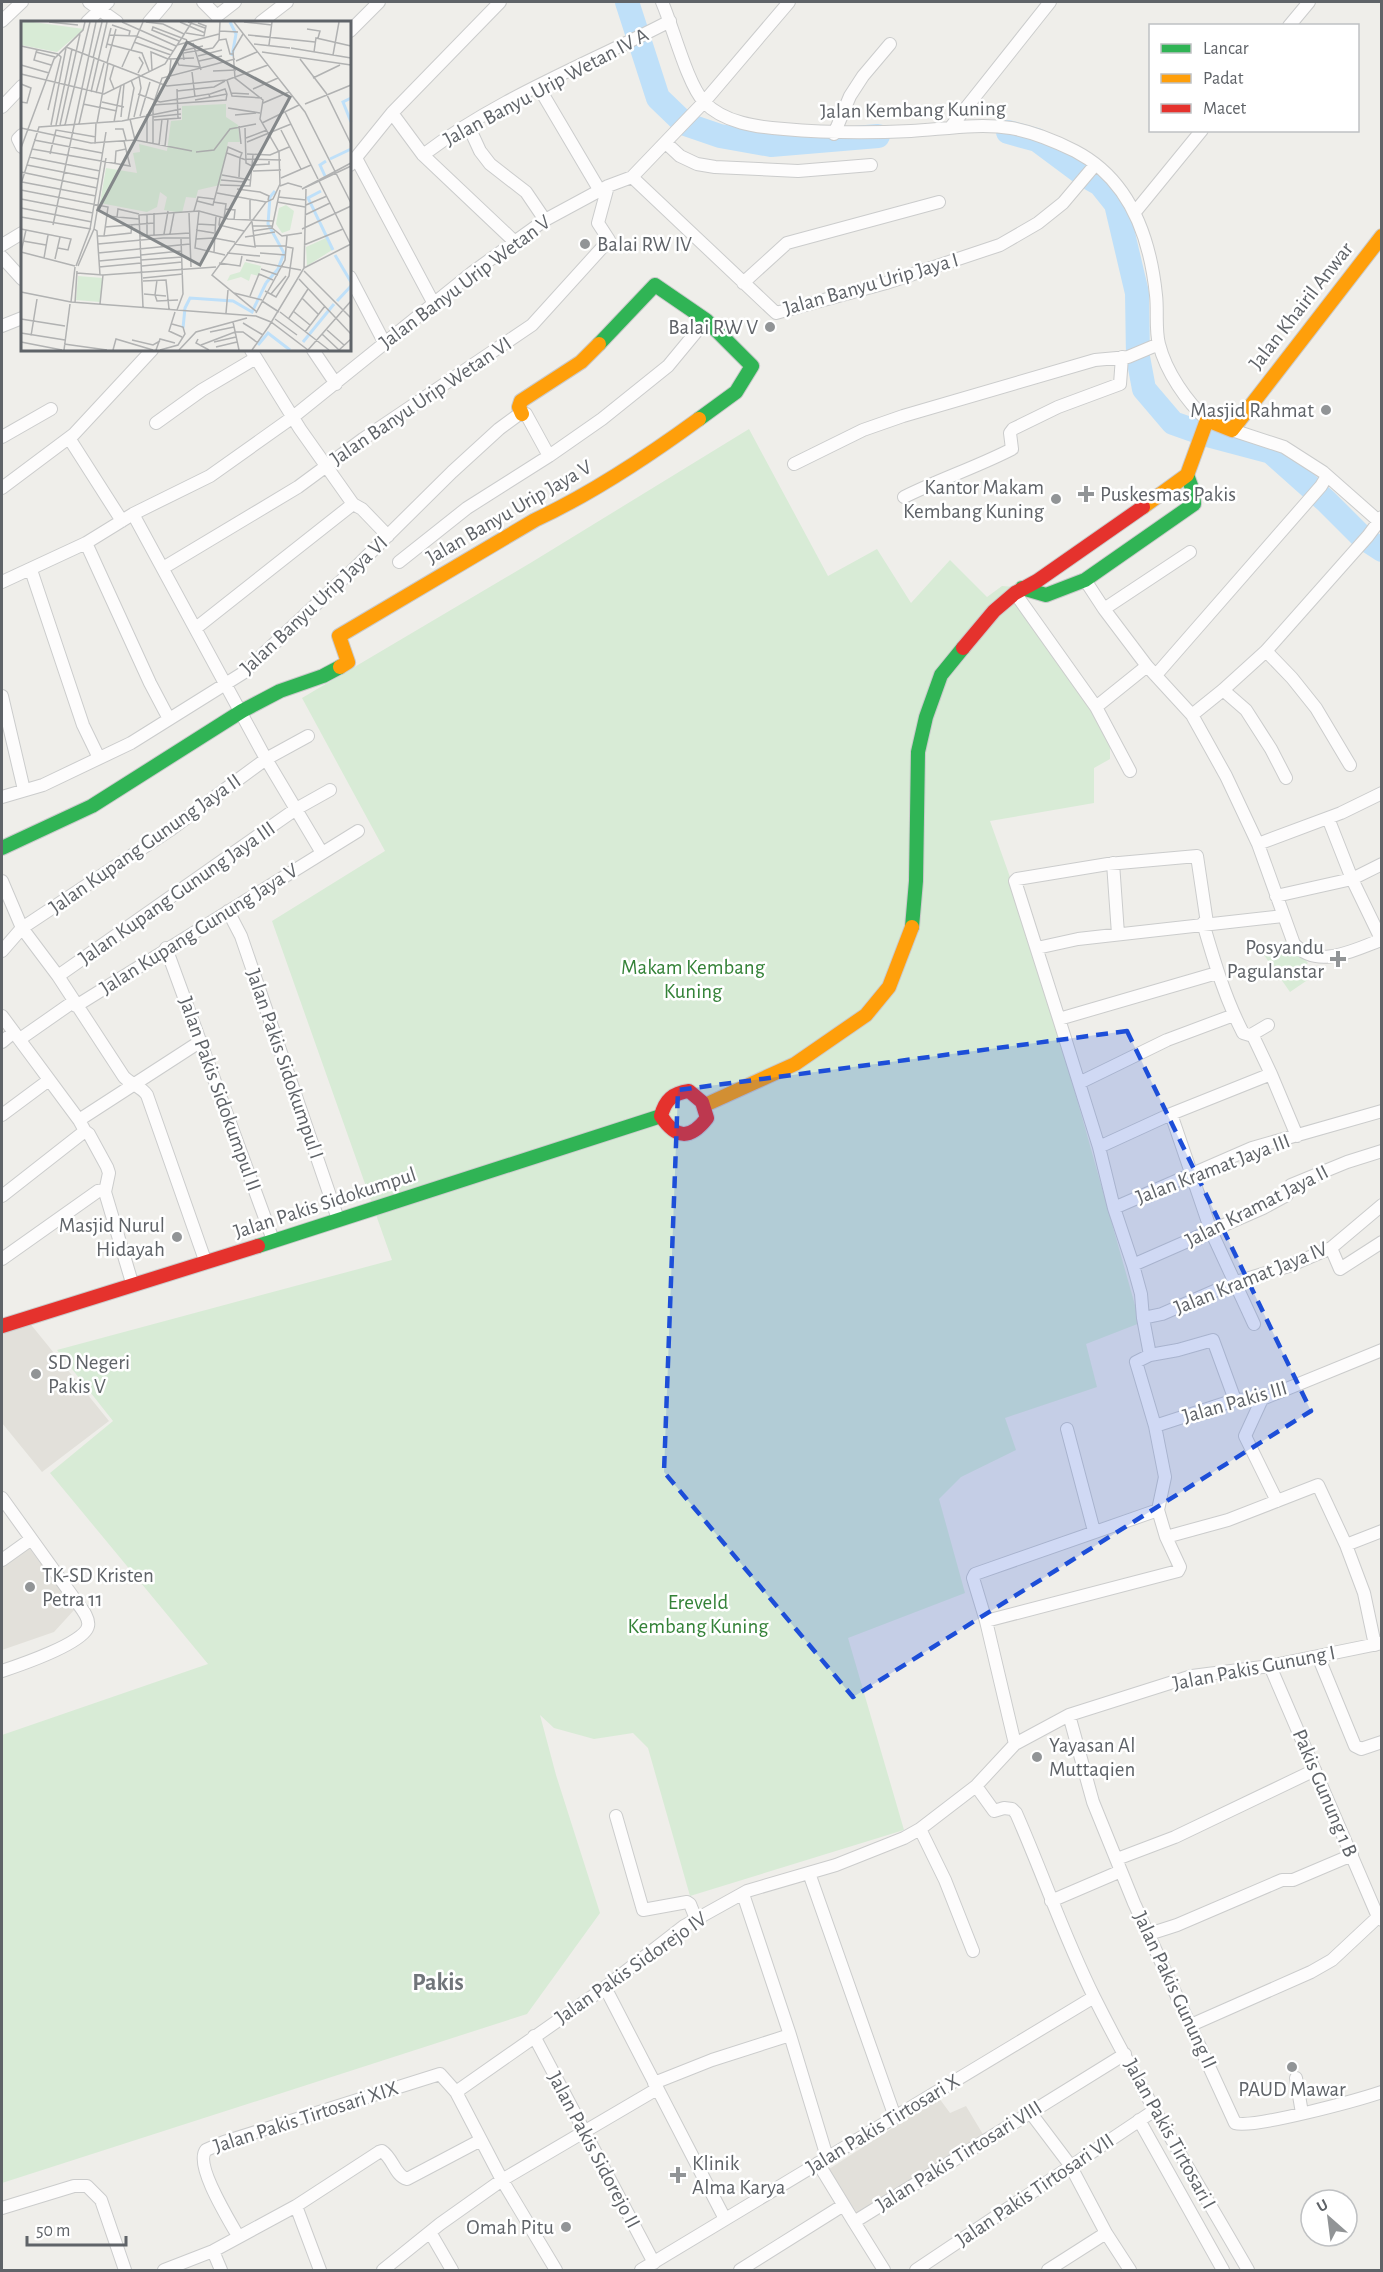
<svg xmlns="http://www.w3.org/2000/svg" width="1383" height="2272" font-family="'Alegreya Sans',sans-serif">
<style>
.education{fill:#e2e0da}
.green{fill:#d8ebd6}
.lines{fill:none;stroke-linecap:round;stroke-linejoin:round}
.river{stroke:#bfe0f9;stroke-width:24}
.street-casing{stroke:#cbcccc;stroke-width:14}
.fast-casing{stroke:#cacacb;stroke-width:16}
.slow-casing{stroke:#cacacb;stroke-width:16}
.jam-casing{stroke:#cacacb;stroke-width:16}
.street{stroke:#fdfcfc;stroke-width:12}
.fast{stroke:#30b455;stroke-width:14}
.slow{stroke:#ff9f0a;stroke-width:14}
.jam{stroke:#e5322d;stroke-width:14}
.marked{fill:#1d4ed8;fill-opacity:0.2;stroke:#1d4ed8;stroke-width:4.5;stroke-dasharray:12 8;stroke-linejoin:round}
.poi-dot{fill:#919496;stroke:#fff;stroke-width:2}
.labels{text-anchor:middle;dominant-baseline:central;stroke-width:5;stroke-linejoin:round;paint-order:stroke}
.street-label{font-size:21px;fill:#5f6368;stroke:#fff}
.poi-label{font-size:21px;fill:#5f6368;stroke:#fff;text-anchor:start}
.park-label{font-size:21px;fill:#348238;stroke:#fff}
.quarter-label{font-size:24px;font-weight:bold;fill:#70757a;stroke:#fff}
.inset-river{fill:none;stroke:#bfe0f9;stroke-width:3}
.inset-road{fill:none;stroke:#b1b2b2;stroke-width:1.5}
.view{fill:#84888a;fill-opacity:0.15;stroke:#84888a;stroke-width:3}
.inset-edge{fill:none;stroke:#5f6368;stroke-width:3}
</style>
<rect width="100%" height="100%" fill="#efeeea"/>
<path class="education" d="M24,1316L109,1421L42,1472L2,1423V1327Z
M27,1545L75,1609L54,1632L2,1650V1565Z
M939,2098L950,2113L966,2106L984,2136L858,2214L826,2171Z"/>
<path class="green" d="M749,429L828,576L877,549L911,603L950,560L987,597L1002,586L1015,587L1110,737V759L1094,768V803L990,821L1031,936L1140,1323L1086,1344L1097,1387L1005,1418L1016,1450L961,1477L939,1499L965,1593L848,1638L904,1830L690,1896L648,1748L633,1733L594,1739L554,1728L540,1715L556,1775L600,1913L527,2014L2,2183V1735L208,1664L50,1473L113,1421L57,1350L392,1260L272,921L385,851L302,698L532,562Z
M1289,939L1308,963L1301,969L1309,979L1290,992L1264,955Z"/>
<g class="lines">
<path class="river" d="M627,2L658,98L685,124L720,136L771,145L878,136
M1008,132L1037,140L1084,175L1100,184L1116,204L1137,293L1138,357L1144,389L1173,423L1207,435L1271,452L1326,501L1362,537L1382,550"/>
<defs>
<path id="street" d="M89,2L117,22
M203,2L217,16L235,2
M662,2C673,27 687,83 704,102C724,123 757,127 784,129C828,133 867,133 911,131C944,129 978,123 1011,128C1033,132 1055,141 1075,151C1129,179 1150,237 1156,295C1158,311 1155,329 1159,344C1166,372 1187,402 1207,420
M2,21L22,2
M87,22L108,2
M149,22L166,2
M261,22L287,2
M1289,26L1309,2
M350,31L379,2
M538,86L600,191
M2,107L22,86
M392,113L423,155L515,242
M468,125L480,151L490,164L526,192L545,220
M950,128L1050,2
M834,134L850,96L863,76L890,44
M22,135L18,139L22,147
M666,143L680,156L697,164L715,167L798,171L871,165
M423,155C498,98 588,64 670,21
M356,158L434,304
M350,165L392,113L500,2
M632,177L776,313L886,283L1000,245L1038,223L1063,203L1095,165
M1135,212L1202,130
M2,245L22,233
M2,257L22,279
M350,277L384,342
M743,283L787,243L939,202
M2,326L22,318
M251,350L300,429L353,504L362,509L388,536
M313,350L336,384
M156,423L202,390L256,358
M1232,430L1284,447L1323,472L1382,524
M2,437L51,409
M69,438L122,521
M794,464L863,430L903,416L1095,360L1128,357L1159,344
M2,488L74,434L152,350
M904,497C938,480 974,468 1008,451L1012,449L1010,433L1013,429L1058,407L1120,384L1122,357
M133,514L266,759L322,853
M86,543L150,683L169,719
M399,562L467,508L549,456L602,419L668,366L706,320
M163,568L298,487L363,439L532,325L609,240L598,223L608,186
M31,570L83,725L99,758
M1085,580L1104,609L1147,666L1192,715L1226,776L1258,844L1294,944C1318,970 1353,950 1381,940
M2,582L86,543L133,514L210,476L293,417L473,272L545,220L608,186L632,177L704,102L789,2
M1015,593L1096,707L1130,771
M1104,609L1190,552
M196,628L353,504
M1266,651L1292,678L1316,708L1350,765
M1156,675L1321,486L1327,476
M1223,690L1246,710L1271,749L1286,778
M2,696L24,790
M1096,707L1147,666
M1192,715L1223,690L1266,651L1368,536L1382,517
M2,797L43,785L131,743L243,673L358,565L452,472L499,429L518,415L526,414L549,456
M1328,818L1352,879L1382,941
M1258,844L1341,813L1382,793
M1113,863L1118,934
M2,881L22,928L58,976L124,1077C132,1085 142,1087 147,1095L206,1263
M1276,896L1352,879L1382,864
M228,911L241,936L338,1219
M1203,923C1214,961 1225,998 1243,1033L1253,1036L1271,1074L1297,1136
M166,948L273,1240
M1037,948L1078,939L1283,916
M2,951L22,928L170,830L266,759L308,736
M58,976L296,809L330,790
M76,1006L358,831
M2,1016L79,1120L85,1131L89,1134L107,1167L109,1173L105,1192L133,1286
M1059,1019L1217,973
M1251,1035L1268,1025
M20,1039L73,1002
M2,1042L14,1032
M1079,1083L1167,1040L1234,1015
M1171,1114L1211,1231L1254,1324
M2,1115L49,1080
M79,1120L201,1041
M1099,1147L1171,1114L1271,1074
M2,1196L85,1131
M1114,1208L1252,1148L1382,1111
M1331,1248L1340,1269L1382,1242
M2,1259L98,1191L104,1190L105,1192
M1133,1265L1263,1208L1287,1195L1288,1188L1291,1185L1347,1162L1382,1151
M1143,1318L1162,1314L1233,1283L1289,1266L1331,1248L1382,1205
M1150,1355L1178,1350L1213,1340L1235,1400
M1262,1399L1245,1436L1277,1501
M1155,1426L1235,1400L1262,1399L1382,1350
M1067,1429L1094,1531
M2,1498L76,1601C81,1608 90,1618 88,1626C86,1643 17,1666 2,1671
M1166,1537L1228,1520L1318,1485L1346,1545L1364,1593L1375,1645
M1346,1545L1382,1531
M2,1560L30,1540
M986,1621L1178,1571L1180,1567L1166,1537L1158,1510L1165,1477L1155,1426L1136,1362L1150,1355L1143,1318L1141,1294L1133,1265L1114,1208L1099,1147L1059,1019L1015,881L1017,879L1108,864L1197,856L1207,923
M1318,1656L1355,1746L1361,1749L1382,1742
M1270,1666L1378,1917L1382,1920
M1069,1715L1093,1802L1134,1903L1235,2123C1253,2129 1358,2100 1382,2092
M1015,1744L986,1621L973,1578L975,1574L1158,1510
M976,1786L994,1811L1004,1808L1012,1809L1016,1813C1043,1874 1064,1937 1094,1997C1141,2091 1196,2180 1248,2270
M616,1816L643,1910L687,1902L690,1904L696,1919
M920,1829L945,1880L973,1951
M1117,1859L1175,1837L1315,1770
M809,1873L895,2117
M743,1894L790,2035L827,2157
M1051,1901L1121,1871
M1149,1934L1177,1925L1282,1880H1293L1352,1855
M603,1989L609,1995L725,2219
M1191,2025L1311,1972L1332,1960L1378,1917
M534,2036L654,2263
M1296,2078L1302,2113
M654,2083L712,2060L790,2035
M456,2092L603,1989L684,1926L747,1891L836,1865L904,1838L920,1829L976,1786L1015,1744L1069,1715L1192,1676L1270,1666L1382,1643
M1030,2112L1070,2165L1106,2233L1130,2270
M1139,2120L1223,2270
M818,2163L854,2222L1125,2054
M296,2206L320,2270
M2,2208L74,2186H87L101,2200L125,2270
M854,2222L884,2270
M430,2232L452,2270
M238,2236C229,2220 194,2164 206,2150L224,2142L440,2074L456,2092L502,2180L556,2270
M213,2251L221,2270
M164,2270L213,2251L296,2206L379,2152L382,2151C393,2158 395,2176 407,2179L481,2140
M383,2270L440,2224L502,2180L657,2089
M641,2270L1094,1997
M740,2270L842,2206
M916,2270L1155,2110
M1048,2270L1106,2233"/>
<path id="fast" d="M599,344L655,285L706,320L752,366L736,392L699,419
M1022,588L1046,595L1085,580L1194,504L1193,491L1187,475
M2,848L92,806L242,711L280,691L323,676L340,667
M912,927L916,881L918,752L926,717L941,675L963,648
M258,1246L661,1116"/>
<path id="slow" d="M522,414L519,407L521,401L581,362L599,344
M1143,507L1187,475L1207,420L1232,430L1382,236
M340,667L348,662L339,636L535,520C593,493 647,457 699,419
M705,1105L795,1064L866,1015L889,987L912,927"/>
<path id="jam" d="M963,648L994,611L1015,593L1037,581L1143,507
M689,1091L702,1102L707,1118C690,1140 676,1139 661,1116C665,1100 673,1093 689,1091Z
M2,1326L258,1246"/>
</defs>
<use href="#street" class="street-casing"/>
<use href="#fast" class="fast-casing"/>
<use href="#slow" class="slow-casing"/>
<use href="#jam" class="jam-casing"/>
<use href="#street" class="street"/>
<use href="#fast" class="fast"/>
<use href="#slow" class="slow"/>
<use href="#jam" class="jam"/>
</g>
<path class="marked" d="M1127,1031L1311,1411L853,1697L664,1472L678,1090Z"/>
<g class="poi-dot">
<circle cx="585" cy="244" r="6"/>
<circle cx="770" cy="327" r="6"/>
<circle cx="1326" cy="410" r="6"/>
<path d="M1083 485h6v6h6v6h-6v6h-6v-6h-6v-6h6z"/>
<circle cx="1056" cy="499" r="6"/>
<path d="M1335 950h6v6h6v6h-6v6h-6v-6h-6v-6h6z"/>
<circle cx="177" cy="1237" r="6"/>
<circle cx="36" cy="1374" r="6"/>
<circle cx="30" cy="1587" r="6"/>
<circle cx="1037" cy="1757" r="6"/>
<circle cx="1292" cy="2067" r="6"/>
<path d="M675 2166h6v6h6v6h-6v6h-6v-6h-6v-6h6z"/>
<circle cx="566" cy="2227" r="6"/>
</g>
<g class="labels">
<g class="street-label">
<text transform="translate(546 87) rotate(-28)">Jalan Banyu Urip Wetan IV A</text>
<text transform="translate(913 110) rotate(-1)">Jalan Kembang Kuning</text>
<text transform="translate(465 282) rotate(-37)">Jalan Banyu Urip Wetan V</text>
<text transform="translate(871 284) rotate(-16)">Jalan Banyu Urip Jaya I</text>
<text transform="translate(1301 306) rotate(-52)">Jalan Khairil Anwar</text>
<text transform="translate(421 401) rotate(-34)">Jalan Banyu Urip Wetan VI</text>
<text transform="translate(509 512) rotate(-30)">Jalan Banyu Urip Jaya V</text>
<text transform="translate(314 605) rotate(-43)">Jalan Banyu Urip Jaya VI</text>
<text transform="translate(145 844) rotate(-35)">Jalan Kupang Gunung Jaya II</text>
<text transform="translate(177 893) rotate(-35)">Jalan Kupang Gunung Jaya III</text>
<text transform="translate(199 929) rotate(-32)">Jalan Kupang Gunung Jaya V</text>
<text transform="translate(285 1064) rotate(71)">Jalan Pakis Sidokumpul I</text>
<text transform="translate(220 1094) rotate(70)">Jalan Pakis Sidokumpul II</text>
<text transform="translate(1213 1169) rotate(-21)">Jalan Kramat Jaya III</text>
<text transform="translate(325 1203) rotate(-18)">Jalan Pakis Sidokumpul</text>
<text transform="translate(1257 1206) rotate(-27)">Jalan Kramat Jaya II</text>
<text transform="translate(1251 1278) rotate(-22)">Jalan Kramat Jaya IV</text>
<text transform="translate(1235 1402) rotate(-16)">Jalan Pakis III</text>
<text transform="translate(1254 1668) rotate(-11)">Jalan Pakis Gunung I</text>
<text transform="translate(1325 1793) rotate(67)">Pakis Gunung 1 B</text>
<text transform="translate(631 1968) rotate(-35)">Jalan Pakis Sidorejo IV</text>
<text transform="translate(1175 1990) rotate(65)">Jalan Pakis Gunung II</text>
<text transform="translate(306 2117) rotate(-18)">Jalan Pakis Tirtosari XIX</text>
<text transform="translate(883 2124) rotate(-31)">Jalan Pakis Tirtosari X</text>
<text transform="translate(1170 2134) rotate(61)">Jalan Pakis Tirtosari I</text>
<text transform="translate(594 2150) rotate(62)">Jalan Pakis Sidorejo II</text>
<text transform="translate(959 2156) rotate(-32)">Jalan Pakis Tirtosari VIII</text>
<text transform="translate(1035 2190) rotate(-34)">Jalan Pakis Tirtosari VII</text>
</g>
<g class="poi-label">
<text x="597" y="244">Balai RW IV</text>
<text x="758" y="327" text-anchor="end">Balai RW V</text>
<text x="1314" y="410" text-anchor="end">Masjid Rahmat</text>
<text x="1044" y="487" text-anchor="end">Kantor Makam<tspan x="1044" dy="24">Kembang Kuning</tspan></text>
<text x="1100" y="494">Puskesmas Pakis</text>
<text x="1324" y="947" text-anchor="end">Posyandu<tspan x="1324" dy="24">Pagulanstar</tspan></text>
<text x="165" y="1225" text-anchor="end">Masjid Nurul<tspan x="165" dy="24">Hidayah</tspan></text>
<text x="48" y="1362">SD Negeri<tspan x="48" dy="24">Pakis V</tspan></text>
<text x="42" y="1575">TK-SD Kristen<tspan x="42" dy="24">Petra 11</tspan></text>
<text x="1049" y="1745">Yayasan Al<tspan x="1049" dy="24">Muttaqien</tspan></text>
<text x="1292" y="2089" text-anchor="middle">PAUD Mawar</text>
<text x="692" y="2163">Klinik<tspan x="692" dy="24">Alma Karya</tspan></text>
<text x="554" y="2227" text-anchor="end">Omah Pitu</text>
</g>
<g class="park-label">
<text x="693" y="967">Makam Kembang<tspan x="693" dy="24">Kuning</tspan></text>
<text x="698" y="1602">Ereveld<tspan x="698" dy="24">Kembang Kuning</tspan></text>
</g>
<g class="quarter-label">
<text x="438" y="1983">Pakis</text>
</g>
</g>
<g transform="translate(21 21)">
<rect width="330" height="330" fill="#efeeea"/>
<path d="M0,1H12L63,8L36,31L0,24ZM205,83V96L217,104L219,121H207L199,164L177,169L175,177L165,176L161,192L143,189L146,176L139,171L136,186L126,191L79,182L85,147L116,152L112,132L119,131L118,123L146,130L150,100L161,99V85ZM265,184L273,190L269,209L261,212L255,203L258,187ZM305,217L311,229L286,245L285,226ZM224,241L240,245L238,255L230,253L228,260L220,256L206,260L209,254L219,251ZM57,255L82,257L79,281L55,279Z" fill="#d8ebd6"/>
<path class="inset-river" d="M209,1L215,13L211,35M330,77L322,81L330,101M309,138L330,128M304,155L299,144L305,140M300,170L287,177L312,229M314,234L330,261M245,262L257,248L263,232L247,203L249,176L254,170M316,280L330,265M162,307L164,287L169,277L212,280L231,291L245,262M282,321L313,283M237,324L247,312L269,329"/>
<path class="inset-road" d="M28,1L57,4M101,1L155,25M125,1L142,3L163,13M159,1L184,12M167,1L184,7M213,1L284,91L330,182M223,1L251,4M91,4L109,10L108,14M286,8L299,10L297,17M199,10L217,11M165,12L183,15L185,5L177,2M222,13L212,30L214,57L242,79L239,98L258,131L259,163L252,178L245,181L191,254L236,291M88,14L115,15L152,30M227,14L294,21M198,19L205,18L209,33H212M158,20L131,9L132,6L166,19M113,21L150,34M172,22L180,49M86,23L121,32L128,50M233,23L269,27M156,24L198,13M248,24L251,1M0,25L37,33M45,26L146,65L206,59L247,44M85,27L90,7M192,27L198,19L199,1M270,27L330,37M16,28L13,39L30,44M110,29L122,1M160,30L182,25M15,31L34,36M241,31L330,44M293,31L295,17L330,25M312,34L318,1M177,35L201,29M72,37L81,1M148,38L173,37M279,38L305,72L330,123M163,39L162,32L192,27M156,40L158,44L179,46M178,40L201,35M215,40L236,31M86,42L95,8M0,44L28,52M101,46L109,28M131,49L130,31L147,38M192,50L215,49M171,51L174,76M117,52L122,42L118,36M0,53L83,73L144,43L171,1M292,57L319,44M148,58L150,38M206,59L211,75L241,77M0,63L10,67L6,82L0,81M93,68L89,58L93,44M156,68L157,97M232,68L257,57M156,70L193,66L204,60M70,71L86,1M75,72L83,42M210,72L228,73M117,73L139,81L188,73L189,77M189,73L204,68L206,73M174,79L206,73M81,81L103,86M242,82L268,71M62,83L96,90M284,83L330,64M132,84L205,79L206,73M207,87L239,92M27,89L40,36L37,33M264,91L297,158M214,94L235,92M119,95L129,61M100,96L103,63M113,96L120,67L118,55M132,96L160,93M109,98L114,119M107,99L113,67L110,59M133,99L160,97M93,101L100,64M76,102L87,42M241,102L278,84M58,103L73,38M30,104L45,27M35,104L51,28M39,104L59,13M44,104L69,1M218,105L220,123M0,107L70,122L114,119L171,130M224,107L225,142L231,145M94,108H102L105,119M260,109L280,148M225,117L246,109M13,119L81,132M126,121V93M226,121L270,103M74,123L75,102M132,123V84L141,57L214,38M138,124L141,98M144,125L147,98M0,127L33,38L62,9L64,1M11,128L109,145L103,120M175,131L193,129L209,108L235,103M206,132L225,139M29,133L35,109L75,116M226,133L249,134L268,126M8,136L79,150M225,138L260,139M330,142L281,168L330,145M94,143L95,130L105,128M6,144L77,158M232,144L248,143V140M232,150L260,149M0,151L76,167M201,154L229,159M218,156L219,137M260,157L290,144M200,159L224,161M298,160L330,224M1,161L75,175M0,163L18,106L101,100L160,88M199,164L229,165L232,134M259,165L267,162L281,166M216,168L239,171L248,175L247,179M0,169L87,186L83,215H77M196,172L245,181M257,176L285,179M0,178L72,192M229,178V198M176,180L192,184L207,126L221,132L219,137M192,181L205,183L203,197M256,181L284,186M285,184L306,175M0,187L71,201M205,188L214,189L213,199M173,190L177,176L193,178M178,190L174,227L204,234M133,192V214M168,192L170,246M118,194L178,190L207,198L252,200M118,194L122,286M284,194L309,182M86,195L118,198M0,196L70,208M96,196L97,188L118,193M199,196L198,204L223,210M231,201L234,225H265M176,203L194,204M32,204L75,1M231,205H251M84,206L133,202M251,207L259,169M251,207L261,215L281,212M0,208L50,218L47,229L37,227M73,208L76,210L79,254M281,208L330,185M175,209L193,212M232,210L251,207M143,213L147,190M149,213L153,192M126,214V193M83,215L110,212L111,203M119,215L169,212M224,216L254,211M142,217H169M193,217L214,221M175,218L193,217M2,220L25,224M77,223L142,217M213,223L235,226M283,224L322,208M0,231L54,245M0,231L5,209M193,231L195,194M77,232L169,223M206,232L239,235M239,232L265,234M120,234L160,230M23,237L27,214M34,238L39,216M120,239L161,236M225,239L280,249M78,240L120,236M198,242L219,245L221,235M55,245L69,208L85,111M57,245L73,208L85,137M121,245L161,241M78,246L120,242M283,247L330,223M240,248L257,254M283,250L330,297M56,252L82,254L195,246M122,257L162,253M278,258L330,313M122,260L145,259L148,288M244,270L255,276L268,255L272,227L266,226M0,271L50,281L235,295L250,301L287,329M213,272L241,279M123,273L134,274L136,259M250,273L265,255M145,275L134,274L136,280L157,279M229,275L238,253L252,259M281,277L297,293M241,280L258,291M50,281L54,246M54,282L56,250M79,283L82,254M156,289L162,273L160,218M272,290L289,304M154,291L148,310L161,316M259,291L308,329M205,292L207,269M235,292L264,239L266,215M268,297L287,268M0,298L44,305M254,298L276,314M212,301L218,329M222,302L242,314M248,305L283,247L285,168M306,309L323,324M189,311L213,306M284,311L304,285M0,312L44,319M301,313L318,329L330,318M10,315L16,278M177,318L175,322L188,329M111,319L132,324L139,320M0,321L41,329M193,321L215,316M43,323L86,329M180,324L214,311H222L237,322M195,326L216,321M43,329L49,283M92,329L95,318L132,329M135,329L139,318L154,322M139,329L157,324L164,313L162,306L151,303M158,329L175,311L226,297M231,329L248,305M287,329L330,280"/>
<path class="view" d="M166,21L269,76L179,244L77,189Z"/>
<rect width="330" height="330" class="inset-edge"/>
</g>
<rect width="1383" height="2272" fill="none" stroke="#5f6368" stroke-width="6"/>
<rect x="1149" y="24" width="210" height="108" fill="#ffffff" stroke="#bfc1c3" stroke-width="1.5"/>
<rect x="1161" y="44" width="30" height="9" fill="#30b455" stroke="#bfc1c3" stroke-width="1.5"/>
<text x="1203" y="54" font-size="18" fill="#5f6368">Lancar</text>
<rect x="1161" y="74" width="30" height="9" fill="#ff9f0a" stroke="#bfc1c3" stroke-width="1.5"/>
<text x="1203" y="84" font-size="18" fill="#5f6368">Padat</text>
<rect x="1161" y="104" width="30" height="9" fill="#e5322d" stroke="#bfc1c3" stroke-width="1.5"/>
<text x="1203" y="114" font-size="18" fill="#5f6368">Macet</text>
<g transform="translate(1329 2218) rotate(332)"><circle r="28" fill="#ffffff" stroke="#bfc1c3" stroke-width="1.5"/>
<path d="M0-4.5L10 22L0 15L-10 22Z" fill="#919496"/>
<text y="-9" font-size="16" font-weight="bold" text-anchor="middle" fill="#5f6368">U</text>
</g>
<path d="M27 2236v9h99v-9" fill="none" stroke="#5f6368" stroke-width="3"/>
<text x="36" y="2236" font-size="18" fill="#5f6368" stroke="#ffffff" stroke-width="4.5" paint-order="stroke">50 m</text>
</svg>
